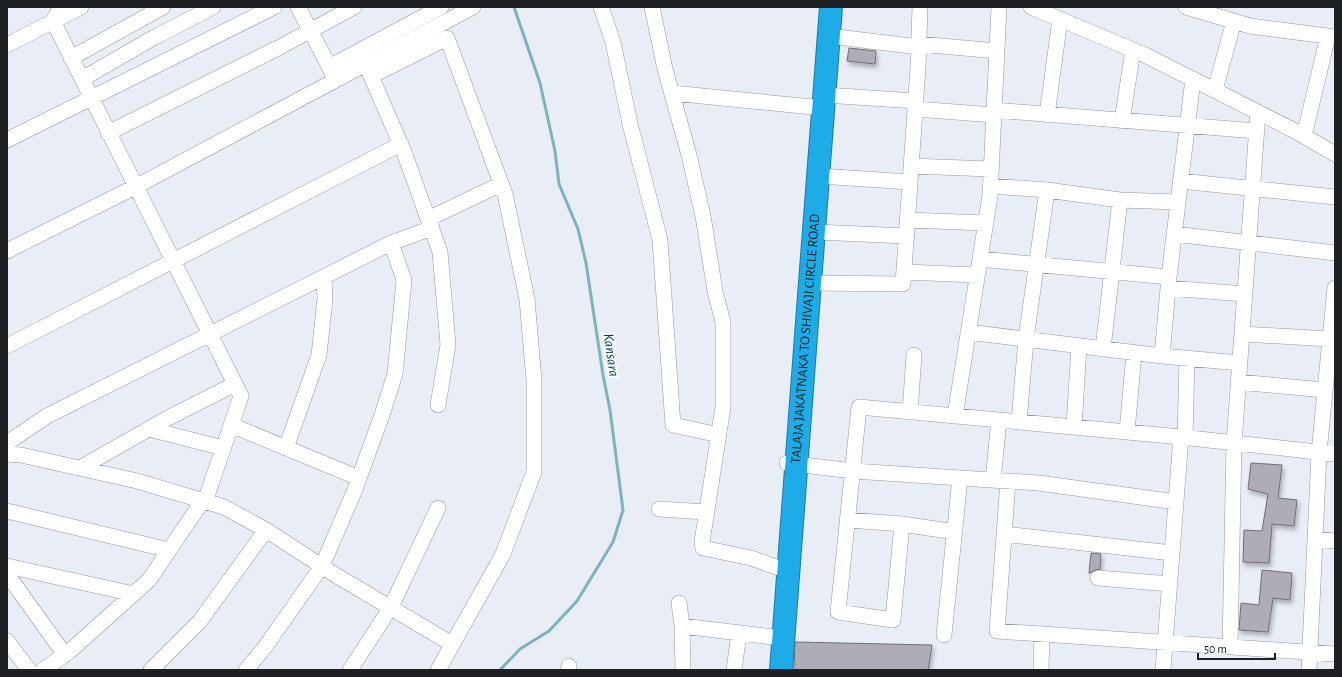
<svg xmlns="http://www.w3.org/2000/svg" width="1342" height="677" font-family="'Alegreya Sans',sans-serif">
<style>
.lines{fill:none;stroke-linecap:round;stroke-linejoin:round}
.stream{stroke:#80b3b9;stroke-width:3}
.building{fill:#aeadb7;stroke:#706f78;filter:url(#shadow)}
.minor-casing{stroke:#9499a1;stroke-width:16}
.highway-casing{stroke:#1e7ba3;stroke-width:24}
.minor{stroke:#fff;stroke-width:15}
.highway{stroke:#1eace8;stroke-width:22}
.labels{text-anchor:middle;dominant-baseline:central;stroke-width:4;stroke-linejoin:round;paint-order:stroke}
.street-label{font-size:14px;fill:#1e2023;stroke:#f8fbfe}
.water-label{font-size:15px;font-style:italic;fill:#104046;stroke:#f8fbfe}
</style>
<defs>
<filter id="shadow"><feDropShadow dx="2" dy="3.5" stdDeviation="2" flood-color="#0004"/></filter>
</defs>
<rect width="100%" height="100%" fill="#e8edf6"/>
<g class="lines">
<path class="stream" d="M500,670L520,649L549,631L577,601L613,542L623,510L610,410L603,375L586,263L578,229L559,184L555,151L540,83L514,7"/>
</g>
<path class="building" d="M849,48L876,51L875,64L847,61Z
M1251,463L1282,465L1278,498L1297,500L1294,526L1272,524L1269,563L1243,562L1244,530L1262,531L1268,494L1248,489Z
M1091,553L1101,554L1100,569L1095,570L1090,573H1089Z
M1262,570L1292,573L1290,600L1273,598L1268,632L1239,630L1241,603L1259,605Z
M795,642L932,645L928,670H794Z"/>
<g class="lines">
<defs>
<path id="minor" d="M298,7L334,76
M601,7L613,42L630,124L660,240L673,425L719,435
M652,7L665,69L689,155L703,216L715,291L723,322V407L702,542L703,548L751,558L779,568
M1031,7L1145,55L1297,132L1335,154
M1186,7L1250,26L1335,37
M829,36L919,47
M919,44L997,51
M7,45L81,7
M71,58L163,7
M329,67L441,7
M367,67L404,152L440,252L448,345L438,405
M371,76L447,38L505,194L527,299L534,380V472L503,554L438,670
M82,79L153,38L213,7
M1215,90L1234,21
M672,93L813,107
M825,95L916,101
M916,109L994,115
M994,110L1257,131
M1047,115L1060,19
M1122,121L1133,50
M108,133L280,47L354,7
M1304,136L1328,36
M7,140L274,7
M911,166L991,169
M819,176L910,182
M1180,181L1335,197
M990,186L1047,190
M428,219L501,184
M908,220L986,223
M815,232L907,236
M1174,234L1335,253
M7,251L135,187L473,7
M980,259L1169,277L1193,79
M904,272L977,275
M811,283L903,284L918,67L920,7
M1168,288L1245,294
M968,332L1162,356L1169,277
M1242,334L1330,339
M7,346L401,144
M1103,349L1120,200
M1162,356L1240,363
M1238,382L1325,390
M910,412L914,355
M955,416L990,196L999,7
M1019,422L1026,339L1047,190L1120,200L1178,202
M231,425L359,478
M1074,427L1079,346
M149,429L223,448
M1127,432L1134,353
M1185,438L1187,358
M7,443L47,416L391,243L432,228
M286,448L319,355L325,299L324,277
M7,454L21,455L137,481L224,507L266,530L337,576L452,644
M787,463L853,471L1039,483L1176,502
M80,468L168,418L235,384
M993,480L999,420
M1008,481L997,631L1335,654
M659,509L707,512
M7,511L169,550
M848,520L902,524
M955,532L902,524L893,620L838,612L859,407L1181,437L1335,454
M1004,534L1172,553
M1315,539L1335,541
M7,566L134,594
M7,574L65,655
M1098,578L1170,584
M679,603L682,626L683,670
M682,626L773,637
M944,635L960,478
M7,641L29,670
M1230,647L1234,443L1258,112
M43,670L70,651L149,580L208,493L241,396L53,21L61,7
M151,670L200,621L266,530
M246,670L265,647L322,566L354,492L382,415L395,374L404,280L391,243
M350,670L391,607L438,508
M568,670L569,666
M734,670L739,633
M1041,670L1042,634
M1163,670L1181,437
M1309,670L1319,453L1335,288"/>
<g id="highway">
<path id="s1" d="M781,670C796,449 815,228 831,7"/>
</g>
</defs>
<use href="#minor" class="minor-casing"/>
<use href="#highway" class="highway-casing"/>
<use href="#minor" class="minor"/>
<use href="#highway" class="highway"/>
</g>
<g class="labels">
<g class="street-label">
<text stroke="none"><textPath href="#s1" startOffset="332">TALAJA JAKATNAKA TO SHIVAJI CIRCLE ROAD</textPath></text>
</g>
<g class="water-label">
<text transform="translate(611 355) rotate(82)">Kansara</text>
</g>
</g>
<rect width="1342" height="677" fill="none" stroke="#1e2023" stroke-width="16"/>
<path d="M1198 653v6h77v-6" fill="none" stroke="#1e2023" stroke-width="2"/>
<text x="1204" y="653" font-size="12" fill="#1e2023" stroke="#f8fbfe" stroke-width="3" paint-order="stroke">50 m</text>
</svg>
